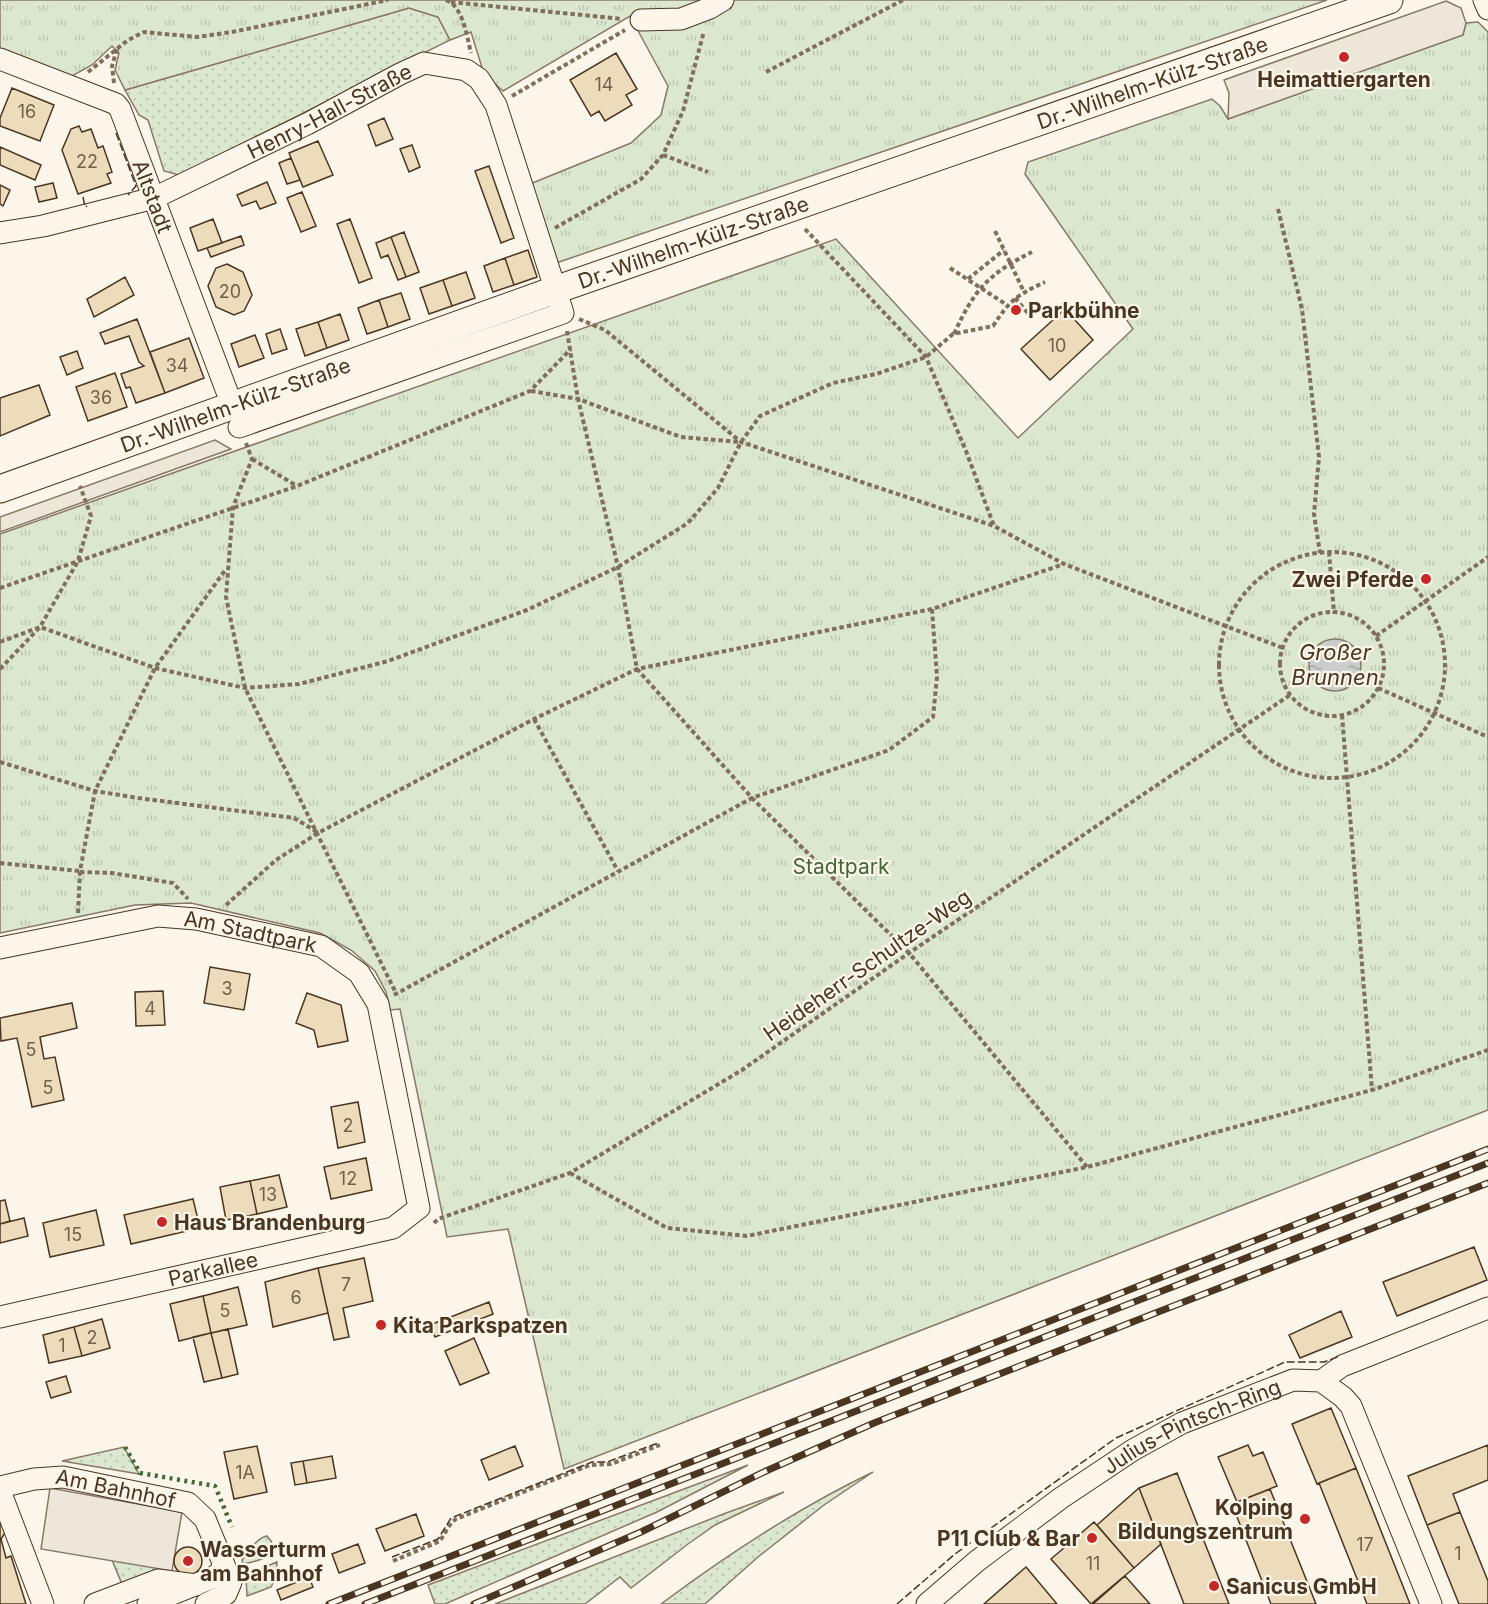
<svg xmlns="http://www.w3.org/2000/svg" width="1488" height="1604" font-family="Inter,sans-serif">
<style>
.grass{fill:url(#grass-dots);stroke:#887966;stroke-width:1.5}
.park{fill:url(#park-tufts);stroke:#887966;stroke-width:1.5}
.parking{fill:#ede7d9;stroke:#887966;stroke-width:1.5}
.water{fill:url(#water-ripples);stroke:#887966;stroke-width:1.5}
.building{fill:#ecdcbc;stroke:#4a3520;stroke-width:1.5}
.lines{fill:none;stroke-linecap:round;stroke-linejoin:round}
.minor-casing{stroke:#4a3520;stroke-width:23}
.major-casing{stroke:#4a3520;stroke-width:29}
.path{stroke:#7f6f5c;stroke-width:4;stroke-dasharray:4.5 3;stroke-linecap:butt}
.minor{stroke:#fbf6e9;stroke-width:21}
.major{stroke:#fbf6e9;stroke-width:27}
.rail-casing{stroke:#4a3520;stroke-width:7}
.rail{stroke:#fbf6e9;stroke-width:4.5;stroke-dasharray:14;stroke-linecap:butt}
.hedge{stroke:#436837;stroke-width:4.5;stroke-dasharray:3 4.5;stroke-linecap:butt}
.fence{stroke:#4a3520;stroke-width:1.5;stroke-dasharray:8 3;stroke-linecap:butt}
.poi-dot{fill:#c62828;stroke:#fbf6e9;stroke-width:2}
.labels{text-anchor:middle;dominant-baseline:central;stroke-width:4.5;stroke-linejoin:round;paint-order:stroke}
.number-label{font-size:18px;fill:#725f47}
.poi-label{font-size:21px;font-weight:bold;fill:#4a3520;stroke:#fbf6e9;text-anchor:start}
.street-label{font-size:21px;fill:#4a3520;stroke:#fbf6e9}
.park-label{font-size:21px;fill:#436837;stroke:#fbf6e9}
.water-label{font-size:22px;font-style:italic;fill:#4a3520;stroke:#fbf6e9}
</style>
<defs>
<pattern id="grass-dots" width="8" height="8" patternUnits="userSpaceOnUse" patternTransform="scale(1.5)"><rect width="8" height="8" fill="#dce7d0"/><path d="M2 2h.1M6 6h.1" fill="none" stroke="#bec7b2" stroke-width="1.8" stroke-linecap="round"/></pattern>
<pattern id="park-tufts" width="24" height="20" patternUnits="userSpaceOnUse" patternTransform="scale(1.5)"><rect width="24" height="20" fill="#dce7d0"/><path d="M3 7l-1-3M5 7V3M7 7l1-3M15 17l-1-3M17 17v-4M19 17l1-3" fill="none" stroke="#bec7b2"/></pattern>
<pattern id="water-ripples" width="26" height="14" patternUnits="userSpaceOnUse" patternTransform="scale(1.5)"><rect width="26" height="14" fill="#c9cecd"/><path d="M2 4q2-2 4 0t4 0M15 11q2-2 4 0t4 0" fill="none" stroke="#a5a8a6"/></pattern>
</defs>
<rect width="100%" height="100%" fill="#fbf6e9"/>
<path class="grass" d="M409,8L438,17L450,40L179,175L164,171L148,120L139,115L125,90Z
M124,1447L139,1474L62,1461Z
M748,1465L657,1512L445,1604H435L428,1585Z
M873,1472L824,1505L758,1557L705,1604H661C728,1554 798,1508 873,1472Z
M784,1492L715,1525L688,1544L631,1588L620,1577L585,1604H495L726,1513Z
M267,1536L271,1541L274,1549C268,1559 254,1562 243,1564L242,1560C249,1552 256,1538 267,1536Z
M110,1555L153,1556L159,1576L124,1589Z
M277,1562L276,1577L271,1587L247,1596L246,1577L248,1574Z"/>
<path class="park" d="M0,0H1327L556,263L530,184L631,143L661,115L668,86L630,16L503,91L484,74L471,32L450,40L438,17L409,8L125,90L115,70L119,53L112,46L92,65L72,76L0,49Z
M1478,22L1488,32V1110L564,1469L508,1229L447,1237L400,1009L390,1010L386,992L375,971L351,950L320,933L191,903L135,905L0,933V534L836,239L1018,438L1133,329L1025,174L1028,162L1212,99L1220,106L1228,119L1463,35L1466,23Z"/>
<path class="parking" d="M1446,1L1461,8L1466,23L1463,35L1228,119L1229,93L1224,80Z
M215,440L231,449L0,532V517Z
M50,1488L182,1512L172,1571L41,1549Z"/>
<path class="water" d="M1309 665a26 26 0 1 1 52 0a26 26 0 1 1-52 0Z"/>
<path class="building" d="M616,53L637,89L626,95L632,105L605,121L599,111L591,116L570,80Z
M12,88L54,105L40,141L0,126V118Z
M384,118L393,139L376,146L368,125Z
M79,126L82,132L91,129L98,148L103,146L112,172L107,174L111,183L78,194L62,150L71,129Z
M318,141L333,175L303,187L289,153Z
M412,145L420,167L409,172L400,149Z
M0,147L41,165L35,180L0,165Z
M291,158L300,180L287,184L279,163Z
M489,166L514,238L501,243L475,171Z
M267,182L276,203L260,209L256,201L242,206L237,195Z
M53,183L57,198L39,202L35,187Z
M0,185L10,190L3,206L0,204Z
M302,192L316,226L301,232L287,198Z
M213,219L222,243L198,251L190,228Z
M350,219L372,278L359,283L337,224Z
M404,232L419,272L406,277L391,237Z
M241,236L244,245L211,257L207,248Z
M391,237L406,277L398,280L388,255L381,258L376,243Z
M528,250L537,277L514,285L505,258Z
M505,258L514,285L493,292L484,266Z
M227,264L243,272L252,295L244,311L234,315L216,307L208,286L216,268Z
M466,272L475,298L452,306L443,280Z
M125,277L134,295L94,317L87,299Z
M443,280L452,306L429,314L420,288Z
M401,293L410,319L388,327L379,300Z
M379,300L388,327L367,334L358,308Z
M1065,309L1093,340L1050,380L1021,349Z
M340,314L349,340L327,348L318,322Z
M137,319L165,393L136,403L130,387L126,388L121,374L144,366L139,362L129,336L105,344L100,333Z
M318,322L327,348L305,356L296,329Z
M280,329L287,349L272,354L266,334Z
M255,335L264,358L239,367L231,344Z
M189,338L204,378L165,393L150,352Z
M77,351L83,368L67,375L60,357Z
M115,373L127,407L88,421L76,387Z
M39,385L50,415L0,436V398Z
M210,967L250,974L244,1010L204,1003Z
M163,991L165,1025L136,1026L135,992Z
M307,993L341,1005L348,1041L318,1047L314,1030L296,1023Z
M72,1003L77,1028L40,1037L44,1059L55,1057L64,1100L32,1107L17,1038L1,1041L0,1018Z
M358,1102L365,1142L338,1148L331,1107Z
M366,1158L372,1190L331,1199L324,1167Z
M279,1175L287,1207L257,1214L250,1181Z
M250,1181L257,1214L226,1220L220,1187Z
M193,1199L200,1228L131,1244L124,1215Z
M5,1200L10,1221L0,1224V1201Z
M96,1210L104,1245L50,1257L43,1223Z
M24,1218L28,1236L0,1243V1224Z
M1474,1247L1487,1280L1397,1316L1383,1282Z
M364,1258L373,1301L343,1308L349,1337L334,1340L318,1268Z
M318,1268L328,1313L273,1327L265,1282Z
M238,1287L247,1325L211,1333L203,1296Z
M203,1296L211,1333L179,1341L170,1304Z
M489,1302L493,1314L435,1337L430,1325Z
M1341,1311L1352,1337L1300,1358L1289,1335Z
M102,1319L110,1348L82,1356L74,1327Z
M74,1327L82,1356L49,1363L43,1335Z
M228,1329L238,1374L222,1378L211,1333Z
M211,1333L222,1378L204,1382L193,1337Z
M474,1338L489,1373L460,1385L445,1351Z
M66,1376L71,1392L51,1398L46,1382Z
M1331,1408L1356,1468L1317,1484L1292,1424Z
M1248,1445L1253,1456L1263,1452L1277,1486L1237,1502L1218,1457Z
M1488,1445V1480L1453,1494L1460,1512L1427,1525L1408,1476Z
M257,1446L267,1492L234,1499L224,1452Z
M515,1446L523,1466L489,1480L481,1460Z
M332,1456L336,1478L307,1483L303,1461Z
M303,1461L307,1483L295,1485L291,1463Z
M1356,1468L1410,1604H1367L1319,1483Z
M1177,1473L1229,1604H1184L1139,1488Z
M1139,1488L1161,1544L1134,1568L1097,1525Z
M1270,1489L1316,1604H1271L1232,1504Z
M1460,1512L1488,1581V1604H1459L1427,1525Z
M416,1514L424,1536L385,1551L376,1529Z
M0,1517L5,1533L1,1539L6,1558L11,1556L26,1604H0Z
M1094,1522L1134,1568L1091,1604L1051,1559Z
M358,1544L365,1563L339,1573L332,1554Z
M174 1561a14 14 0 1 1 28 0a14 14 0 1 1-28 0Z
M1026,1567L1057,1604H984Z
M1125,1576L1150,1604H1093Z
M309,1577L313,1587L281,1600L277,1590Z"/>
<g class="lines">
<defs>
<g id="minor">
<path d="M1484,0L1488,9"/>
<path d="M641,20L681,19L710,8L723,0"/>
<path id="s1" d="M0,59L116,104L120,109L232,405"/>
<path id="s2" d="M0,233L43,226L154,198L307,124L400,74L424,63L466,70L479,79L496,105L563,313L239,427"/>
<path id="s3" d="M0,948L158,916L196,919L321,946L359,973L378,1004L419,1208L393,1228L0,1317"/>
<path d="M1321,1381L1342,1366L1488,1308"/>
<path id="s4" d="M0,1487L34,1479L63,1477L188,1503L205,1519L231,1582L226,1594L206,1604"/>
<path d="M0,1491L43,1604"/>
<path d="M95,1604L158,1580L196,1585"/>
<path d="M148,1604L214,1577L220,1572L224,1565"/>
<path id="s5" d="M927,1604L977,1561L1061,1498L1133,1450L1182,1423L1293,1380L1321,1381L1343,1397L1351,1406L1431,1604"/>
</g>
<g id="major">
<path id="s6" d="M0,489L555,290L1389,0"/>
</g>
</defs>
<use href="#minor" class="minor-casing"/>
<use href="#major" class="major-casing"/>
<path class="path" d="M446,0C463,6 467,37 471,53
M451,2L622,19
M88,72L128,40L144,32L197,37L232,32L388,0
M766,72L903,0
M114,83L112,66L117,49
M512,96L625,30
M663,155L708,172
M1278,209L1302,309L1319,457L1314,514L1320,553
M555,228L641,179L663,155L683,111L704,31
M805,229L926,357L966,451L994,526
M995,231L1024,292
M950,268L1007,305
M968,279L1004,250
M1015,298L1032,318
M579,319L605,330L741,442L994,526L1064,564L1283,648
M567,331L578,399L618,567L637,669L752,798L909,953L1087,1167
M954,334C974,290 988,274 1032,252
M531,391L578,399L681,437L740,442
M246,443L252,459L233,507L226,597L245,688L396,993
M252,459L297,486
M1329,552L1334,613
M1219 665a113 113 0 1 1 226 0a113 113 0 1 1-226 0Z
M0,588L297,486L530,391L571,349
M1280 664a52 52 0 1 1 104 0a52 52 0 1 1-104 0Z
M1376,636L1488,557
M0,642L40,627L78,561L91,516L80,486
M0,669L40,627L155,668L245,688L299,684L388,661L527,610L618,567L688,523L718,488L741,442L760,416L833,383L876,374L926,357L953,334L993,326C1010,300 1017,295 1045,282
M1378,688L1488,737
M1342,715L1372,1090
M534,719L618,871
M0,762L95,791L138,798L294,818L317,832
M0,863L80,871
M80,872L112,873L173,883L188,899
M226,905L276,860L318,833L534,719L637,669L932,609L1064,564
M78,913L80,871L95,791L155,668L226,569
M394,995L752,798L889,750L933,717L937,677L932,609
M570,1173L667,1228L747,1236L1087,1167L1372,1090L1488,1050
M434,1223L438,1219L570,1173L742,1070L909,953L1290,695
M393,1561L440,1541L451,1523L456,1519L590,1465L611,1464L660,1445"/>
<use href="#minor" class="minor"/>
<use href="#major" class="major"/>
<defs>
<path id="rail" d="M329,1604L1488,1149
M365,1604L1488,1163
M474,1604L641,1532L766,1471L874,1423L1488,1183"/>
</defs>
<use href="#rail" class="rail-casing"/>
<use href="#rail" class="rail"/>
<path class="hedge" d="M125,1447L140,1473L215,1486L232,1527"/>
<path class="fence" d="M116,133L136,186L128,195
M83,197L85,207L87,206
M392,1557L438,1539L451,1518L592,1462H607L658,1443
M897,1604L955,1554L1116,1438L1285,1362H1324L1340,1356"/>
</g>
<g class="poi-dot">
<circle cx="1344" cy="57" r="6"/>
<circle cx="1016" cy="310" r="6"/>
<circle cx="1426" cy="579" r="6"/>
<circle cx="162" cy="1222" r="6"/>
<circle cx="381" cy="1325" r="6"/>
<circle cx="1305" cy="1519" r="6"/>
<circle cx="1092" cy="1538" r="6"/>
<circle cx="188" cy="1561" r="6"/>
<circle cx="1214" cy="1586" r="6"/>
</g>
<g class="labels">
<g class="number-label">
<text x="604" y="84">14</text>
<text x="27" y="111">16</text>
<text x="87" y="161">22</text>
<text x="230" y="291">20</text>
<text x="1057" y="345">10</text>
<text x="177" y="365">34</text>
<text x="101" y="397">36</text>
<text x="227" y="988">3</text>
<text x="150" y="1008">4</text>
<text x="31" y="1049">5</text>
<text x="48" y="1087">5</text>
<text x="348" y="1125">2</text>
<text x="348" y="1178">12</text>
<text x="268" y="1194">13</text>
<text x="73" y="1234">15</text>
<text x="346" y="1284">7</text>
<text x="296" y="1297">6</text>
<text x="225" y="1310">5</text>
<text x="92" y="1337">2</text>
<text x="62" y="1345">1</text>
<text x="245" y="1472">1A</text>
<text x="1365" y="1544">17</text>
<text x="1458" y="1553">1</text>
<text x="1093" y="1563">11</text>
</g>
<g class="poi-label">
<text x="1344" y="79" text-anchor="middle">Heimattiergarten</text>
<text x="1028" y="310">Parkbühne</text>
<text x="1414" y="579" text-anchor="end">Zwei Pferde</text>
<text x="174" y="1222">Haus Brandenburg</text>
<text x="393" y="1325">Kita Parkspatzen</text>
<text x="1293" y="1507" text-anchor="end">Kolping<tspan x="1293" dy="24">Bildungszentrum</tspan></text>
<text x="1080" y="1538" text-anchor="end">P11 Club &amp; Bar</text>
<text x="200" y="1549">Wasserturm<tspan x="200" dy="24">am Bahnhof</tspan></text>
<text x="1226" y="1586">Sanicus GmbH</text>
</g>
<g class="street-label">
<text stroke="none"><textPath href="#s6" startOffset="1222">Dr.-Wilhelm-Külz-Straße</textPath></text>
<text stroke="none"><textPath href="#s2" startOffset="354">Henry-Hall-Straße</textPath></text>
<text stroke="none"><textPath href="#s1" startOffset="224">Altstadt</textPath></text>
<text stroke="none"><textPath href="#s6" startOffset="736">Dr.-Wilhelm-Külz-Straße</textPath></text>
<text stroke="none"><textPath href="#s6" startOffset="250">Dr.-Wilhelm-Külz-Straße</textPath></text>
<text stroke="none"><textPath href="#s3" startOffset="255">Am Stadtpark</textPath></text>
<text transform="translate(867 965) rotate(-35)">Heideherr-Schultze-Weg</text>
<text transform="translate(213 1269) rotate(-13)">Parkallee</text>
<text stroke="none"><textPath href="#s5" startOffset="321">Julius-Pintsch-Ring</textPath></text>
<text stroke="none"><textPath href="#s4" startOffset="118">Am Bahnhof</textPath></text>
</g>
<g class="park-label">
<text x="841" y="866">Stadtpark</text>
</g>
<g class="water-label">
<text x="1335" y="652">Großer<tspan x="1335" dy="25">Brunnen</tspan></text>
</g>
</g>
</svg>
